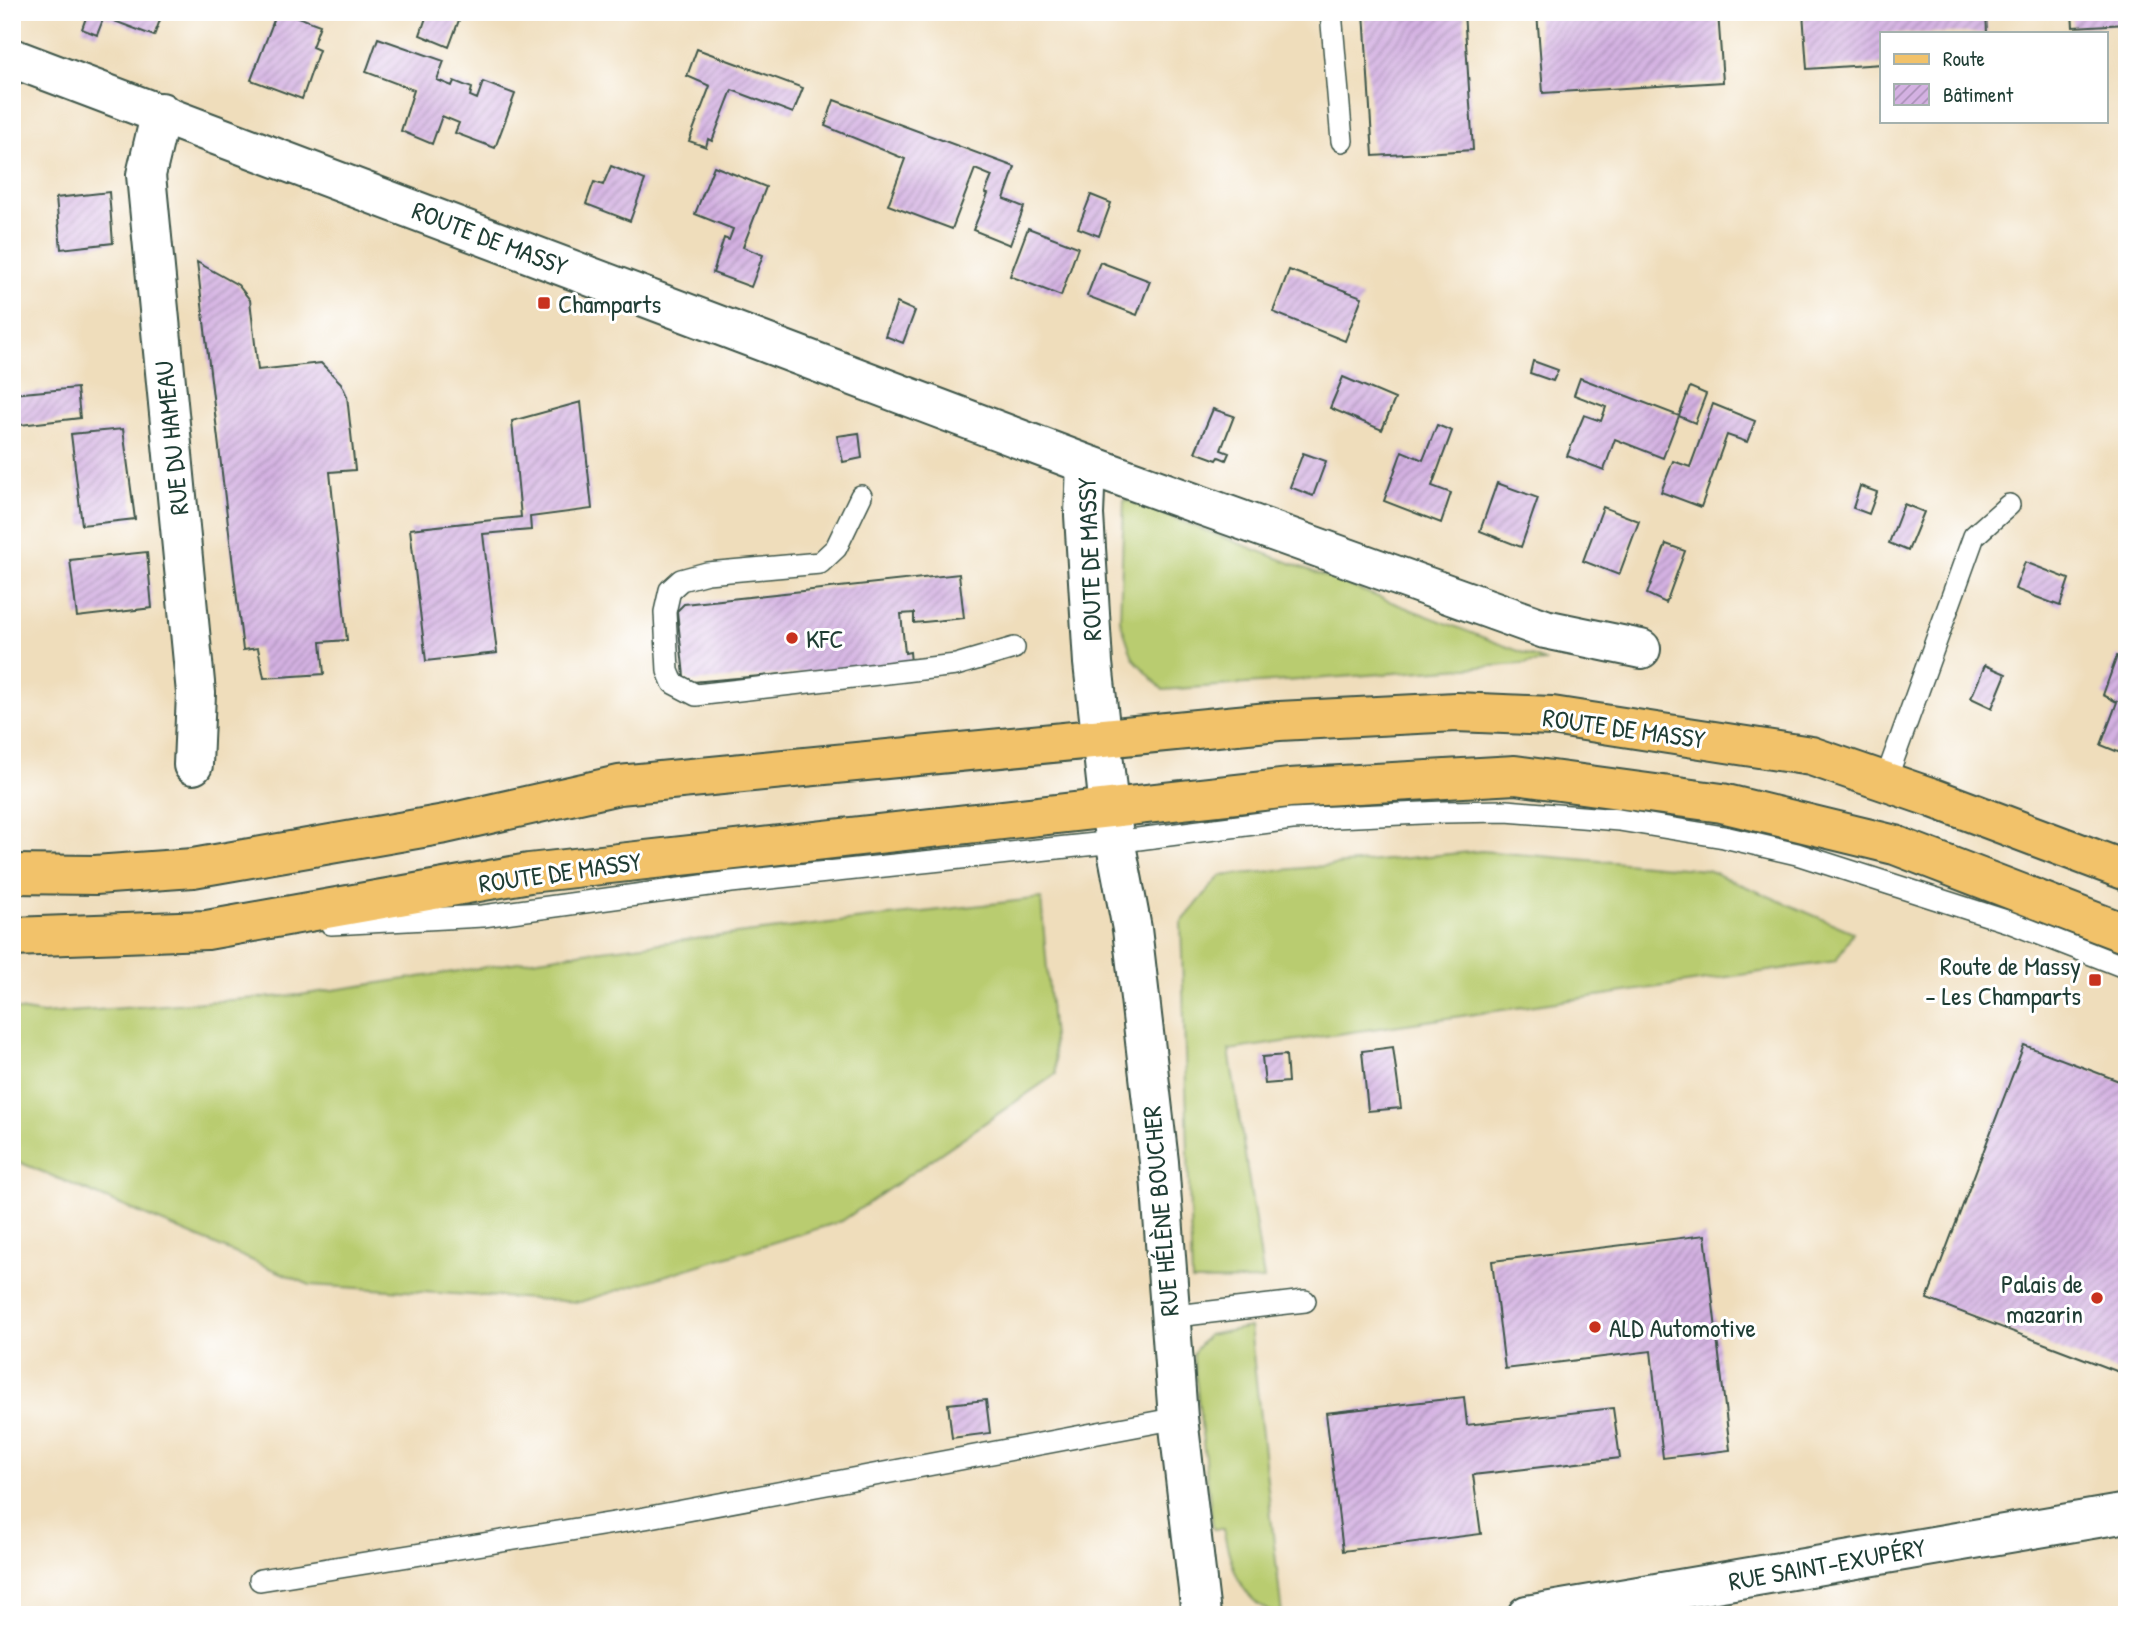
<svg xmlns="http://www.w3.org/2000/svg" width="2139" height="1627" font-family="'Patrick Hand',sans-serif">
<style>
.grass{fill:#b9cc6f;stroke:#6c8452;stroke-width:2}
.building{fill:url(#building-hatch)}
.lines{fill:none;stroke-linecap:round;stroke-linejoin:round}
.lane-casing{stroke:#3e5548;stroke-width:24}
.street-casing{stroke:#3e5548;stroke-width:42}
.primary-casing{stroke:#3e5548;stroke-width:42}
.lane{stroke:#fff;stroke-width:21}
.street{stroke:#fff;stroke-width:38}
.primary{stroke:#f2c26a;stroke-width:38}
.poi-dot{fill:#c8321e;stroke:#fff;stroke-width:2.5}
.labels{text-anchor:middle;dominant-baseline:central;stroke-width:6;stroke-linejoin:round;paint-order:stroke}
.street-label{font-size:26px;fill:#1f3d34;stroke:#fff}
.poi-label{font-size:26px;fill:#1f3d34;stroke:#fff;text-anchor:start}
</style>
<defs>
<pattern id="building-hatch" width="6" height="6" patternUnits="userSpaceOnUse" patternTransform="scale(1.75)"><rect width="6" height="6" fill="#d4b1e2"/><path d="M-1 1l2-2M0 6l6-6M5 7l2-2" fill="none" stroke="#ab91b8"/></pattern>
</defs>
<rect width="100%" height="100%" fill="#fff"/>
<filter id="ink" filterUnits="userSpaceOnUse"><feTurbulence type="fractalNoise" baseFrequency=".0143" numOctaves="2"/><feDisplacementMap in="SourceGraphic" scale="14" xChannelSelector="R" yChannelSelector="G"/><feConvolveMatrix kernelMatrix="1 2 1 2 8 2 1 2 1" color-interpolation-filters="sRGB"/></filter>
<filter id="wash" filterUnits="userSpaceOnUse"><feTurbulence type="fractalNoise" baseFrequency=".00686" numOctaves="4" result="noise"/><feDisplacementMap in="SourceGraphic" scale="28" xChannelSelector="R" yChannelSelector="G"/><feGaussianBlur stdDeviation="1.57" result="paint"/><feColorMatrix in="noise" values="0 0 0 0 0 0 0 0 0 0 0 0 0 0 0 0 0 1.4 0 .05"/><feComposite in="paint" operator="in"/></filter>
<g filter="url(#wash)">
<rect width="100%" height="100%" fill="#efddbb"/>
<path class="grass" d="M1124,499L1547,662L1163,690L1133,658L1120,620Z
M1481,851L1707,870L1853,932L1836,961L1229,1050L1264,1280L1192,1281L1181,923L1220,876Z
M1041,898L1056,1074L842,1221L580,1302L310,1285L12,1159V1009L43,1014L300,995L585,952Z
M1250,1327L1282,1615C1241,1607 1231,1564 1223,1529H1213L1193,1353L1208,1335Z"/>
<g id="blocks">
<path class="building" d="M88,12H163L154,36L104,17L97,35L82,29Z
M277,12H284L320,25L312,47L319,50L302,99L251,80Z
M428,12H462L449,47L420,35Z
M1364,12H1464L1473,150L1373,156Z
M1537,12H1718L1723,82L1543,93Z
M1803,12H1986L1987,33H1882V64L1807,69Z
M2072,12H2127V24L2073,27Z
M378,38L444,61L437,80L452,86L454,81L472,88L470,96L477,99L483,82L515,94L495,148L455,133L459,123L442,116L432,144L401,131L414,90L366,72Z
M697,49L803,88L793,113L732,90L712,141L708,139L706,147L689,141L710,86L687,76Z
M834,100L1015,167L1004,199L1024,207L1010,245L973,230L988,194L985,193L992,176L975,169L952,229L888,205L905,159L825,126Z
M611,166L645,180L630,221L586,204L594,182L603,185Z
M714,166L766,187L743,247L763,255L751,287L713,273L724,238L729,240L733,229L695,214Z
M109,192L113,243L61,249L56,198Z
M1091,195L1111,203L1099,236L1078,228Z
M1028,228L1078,247L1061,296L1010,276Z
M197,262L238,285L250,300L258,370L321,363L341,383L347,396L355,470L330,472L347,640L321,642L324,674L264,678L258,648L243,650Z
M1100,262L1150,281L1137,315L1087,296Z
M1289,270L1362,297L1345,341L1273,312Z
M897,303L915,311L903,343L885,336Z
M1533,361L1558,370L1553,381L1530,373Z
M1343,377L1395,399L1382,430L1330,408Z
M1580,378L1679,416L1690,387L1706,394L1695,423L1679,416L1663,458L1615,439L1604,470L1567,456L1584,415L1601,421L1606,407L1574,395Z
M77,388L80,418L12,426V394Z
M581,402L592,509L530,517L531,530L483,534L497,653L426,661L410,529L521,517L512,421Z
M1713,404L1755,421L1747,442L1727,435L1701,507L1661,492L1673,461L1690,467Z
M1213,409L1234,416L1221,450L1229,453L1226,460L1219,457L1217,460L1195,452Z
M1437,425L1452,431L1432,486L1451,493L1441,523L1384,501L1402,451L1423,460Z
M123,429L135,519L82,525L71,434Z
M859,433L862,458L843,462L837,436Z
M1303,453L1326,461L1313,496L1290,487Z
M1497,483L1538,498L1521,547L1480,531Z
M1860,486L1877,492L1869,514L1853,508Z
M1904,504L1924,512L1908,551L1889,543Z
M1603,507L1639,521L1619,575L1583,561Z
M1666,544L1685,551L1666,603L1647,594Z
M147,552L152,608L77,617L70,560Z
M2025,562L2069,579L2060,606L2015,589Z
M959,574L964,618L914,623V613L901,614L905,653L910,652L911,663L692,682L684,676L677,611L684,604Z
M2117,656L2127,660V754H2123L2101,745L2117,702L2103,695Z
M1985,665L2006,674L1992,708L1971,698Z
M2024,1045L2127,1084V1375L1927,1299Z
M1393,1047L1401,1108L1368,1111L1362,1051Z
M1286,1055L1288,1082L1265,1084L1262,1057Z
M1705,1235L1730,1450L1663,1458L1651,1351L1505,1369L1492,1261Z
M1464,1397L1467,1425L1613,1408L1620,1458L1473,1475L1481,1534L1343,1551L1326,1413Z
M986,1400L990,1433L952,1438L948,1404Z"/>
</g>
</g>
<g filter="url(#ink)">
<use href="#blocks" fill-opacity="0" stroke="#3e5548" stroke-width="2"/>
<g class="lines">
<defs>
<path id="lane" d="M1331,12L1342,141
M861,496L836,548L820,563L707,573L681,580L670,590L665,612L668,671L673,683L696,695L956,665L1014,648
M1885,782L1974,536L2009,505
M331,924L483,916L731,882L1115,842L1292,819L1444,812L1506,811L1619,820L1724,837L1797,854L2009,922L2127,968
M1168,1317L1305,1301
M260,1580L645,1518L1178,1418"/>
<path id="street" d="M12,58L1086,464L1545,629L1641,649
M161,112L146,175L196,693L193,765
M1086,464L1084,515L1093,663L1109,808L1132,929L1159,1162L1178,1418L1201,1615
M1527,1615L2127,1513"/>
<path id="primary" d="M12,874L95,875L193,868L445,824L619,785L1279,721L1456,712L1552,716L1811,756L1933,798L2127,871
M12,937L207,930L529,873L1289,788L1515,775L1722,803L1895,845L2127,934"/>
</defs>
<use href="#lane" class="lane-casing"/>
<use href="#street" class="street-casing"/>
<use href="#primary" class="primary-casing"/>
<use href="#lane" class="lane"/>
<use href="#street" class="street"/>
<use href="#primary" class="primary"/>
</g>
</g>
<g class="poi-dot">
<rect x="537" y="296" width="14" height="14" rx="3.5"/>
<circle cx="792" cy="638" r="7"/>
<rect x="2088" y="973" width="14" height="14" rx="3.5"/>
<circle cx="2097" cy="1298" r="7"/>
<circle cx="1595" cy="1327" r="7"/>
</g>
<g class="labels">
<g class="street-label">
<text transform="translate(490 238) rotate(21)">ROUTE DE MASSY</text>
<text transform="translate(171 438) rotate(-96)">RUE DU HAMEAU</text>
<text transform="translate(1089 559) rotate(-92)">ROUTE DE MASSY</text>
<text transform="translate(1624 728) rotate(8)">ROUTE DE MASSY</text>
<text transform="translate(560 872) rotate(-8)">ROUTE DE MASSY</text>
<text transform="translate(1160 1211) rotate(-95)">RUE HÉLÈNE BOUCHER</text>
<text transform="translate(1827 1564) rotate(-10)">RUE SAINT-EXUPÉRY</text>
</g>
<g class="poi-label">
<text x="558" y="303">Champarts</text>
<text x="806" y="638">KFC</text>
<text x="2081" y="965" text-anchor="end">Route de Massy<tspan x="2081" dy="30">- Les Champarts</tspan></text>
<text x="2083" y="1283" text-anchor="end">Palais de<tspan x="2083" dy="30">mazarin</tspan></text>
<text x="1609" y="1327">ALD Automotive</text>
</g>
</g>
<rect width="2139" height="1627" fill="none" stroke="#fff" stroke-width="42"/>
<rect x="1880" y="32" width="228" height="91" fill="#ffffff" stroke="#a5b1ae" stroke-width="2"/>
<rect x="1894" y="54" width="35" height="10" fill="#f2c26a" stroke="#a5b1ae" stroke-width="2"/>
<text x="1943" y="66" font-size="21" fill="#1f3d34">Route</text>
<rect x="1894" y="84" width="35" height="21" fill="url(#building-hatch)" stroke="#a5b1ae" stroke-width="2"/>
<text x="1943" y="102" font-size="21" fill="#1f3d34">Bâtiment</text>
</svg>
